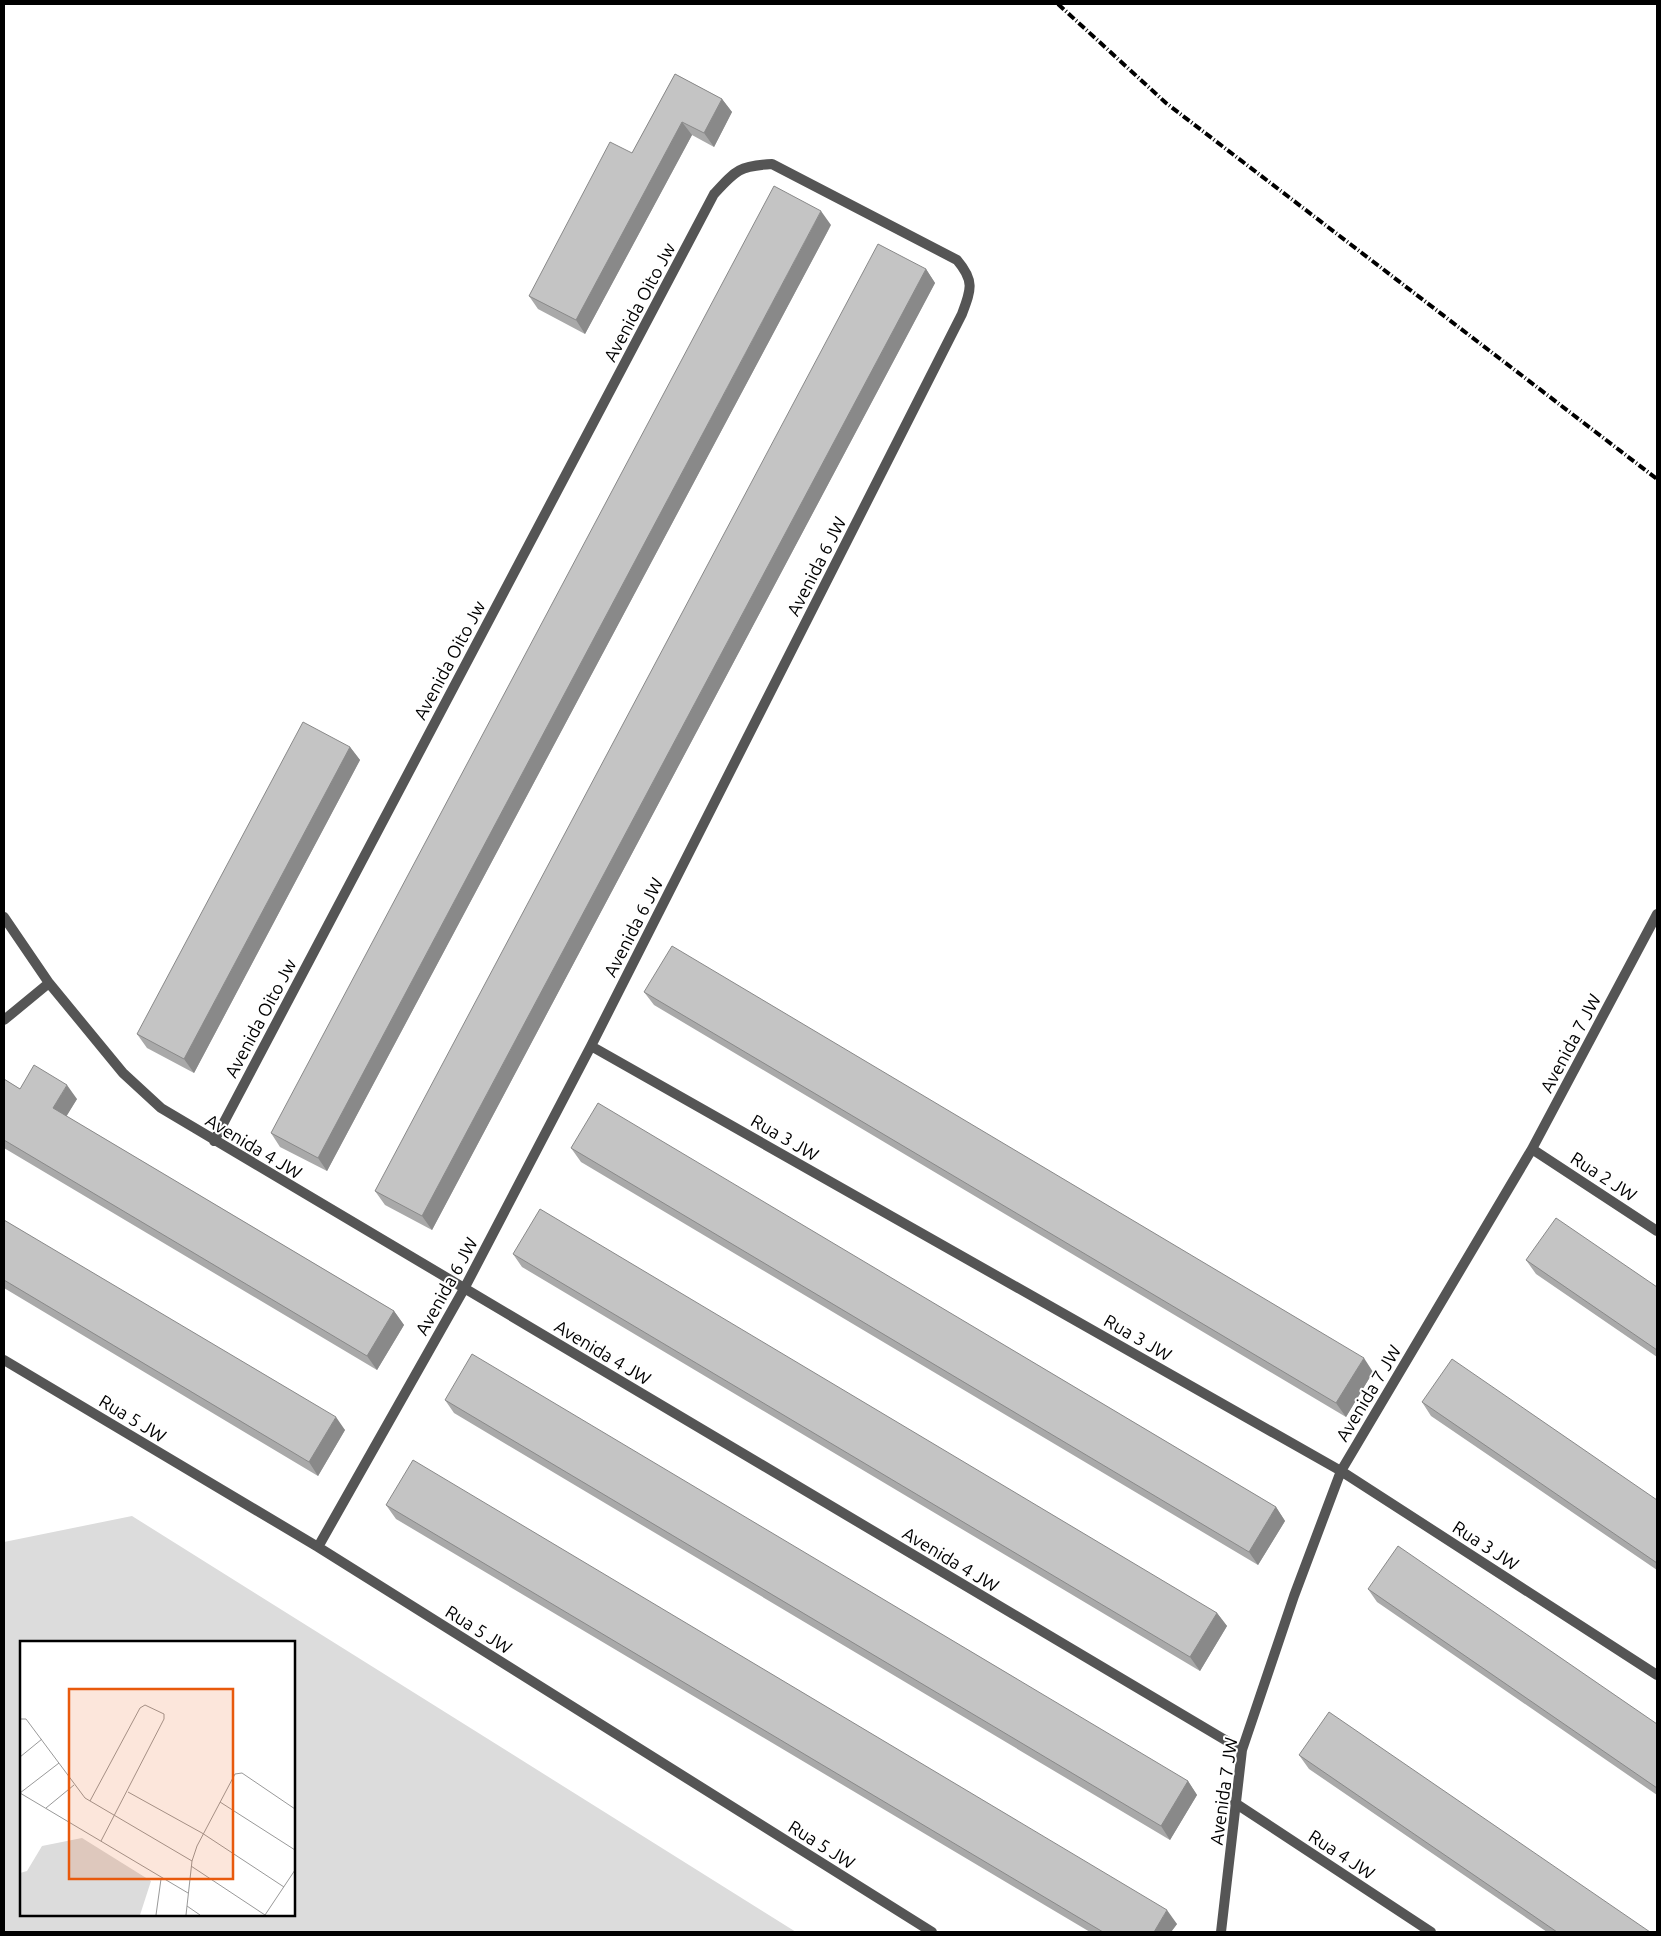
<svg xmlns="http://www.w3.org/2000/svg" width="1661" height="1936" font-family="Ubuntu,sans-serif">
<style>
.green{fill:#dcdcdc;fill-rule:evenodd}
.lines{fill:none;stroke-linecap:round;stroke-linejoin:round}
.minor{stroke:#555;stroke-width:10}
.rail{stroke:#000;stroke-width:4;stroke-dasharray:8 2.5 1 2.5;stroke-linecap:butt}
.wall{fill:#a9a9a9}
.shaded-wall{fill:#898989}
.building{fill:#c4c4c4;stroke:#898989}
.labels{text-anchor:middle;dominant-baseline:central;stroke-width:4;stroke-linejoin:round;paint-order:stroke}
.street-label{font-size:18px;fill:#000;stroke:#fff}
.inset-road{fill:none;stroke:#999;stroke-width:1}
.view{fill:#e8590c;fill-opacity:0.15;stroke:#e8590c;stroke-width:2.5}
.inset-edge{fill:none;stroke:#000;stroke-width:2.5}
</style>
<rect width="100%" height="100%" fill="#fff"/>
<path class="green" d="M132,1516L796,1932H4V1542ZM21,1642H294V1915H21Z"/>
<g class="lines">
<path class="minor" d="M4,917L49,983L123,1073L161,1108L1242,1750
M4,1020L49,983
M591,1046L1341,1471L1657,1675
M214,1141L714,194C736,170 739,166 772,164L957,260C975,281 971,290 962,314L591,1046L464,1289L318,1547
M1532,1149L1657,1231
M4,1360L318,1547L932,1932
M1235,1803L1431,1932
M1221,1932L1242,1750L1294,1596L1341,1471L1532,1149L1657,914"/>
<path class="rail" d="M1058,4L1166,103L1657,479"/>
</g>
<path class="wall" d="M675,74L722,99L732,112L714,147L692,135L585,334L538,309L529,296L632,153Z
M831,225L327,1171L280,1147L271,1133Z
M926,269L935,283L432,1230L385,1205L375,1191Z
M350,747L360,760L194,1073L147,1048L137,1034Z
M644,992L1373,1372L1346,1417L654,1005Z
M4,1079L20,1089L77,1099L66,1116L394,1311L404,1325L377,1370L4,1148Z
M571,1148L1276,1507L1285,1521L1258,1565L581,1162Z
M4,1220L345,1430L318,1476L4,1288Z
M513,1254L1217,1613L1227,1626L1200,1671L522,1267Z
M1526,1260L1657,1287V1357L1536,1274Z
M445,1400L1188,1781L1197,1795L1170,1840L454,1413Z
M1422,1402L1657,1500V1570L1431,1416Z
M386,1505L1177,1924L1171,1932H1090L396,1519Z
M1368,1589L1657,1724V1795L1377,1602Z
M1299,1755L1650,1932H1547L1309,1769Z"/>
<path class="shaded-wall" d="M722,99L732,112L714,147L704,133Z
M682,122L692,135L585,334L576,320Z
M821,211L831,225L327,1171L318,1158Z
M926,269L935,283L432,1230L422,1216Z
M350,747L360,760L194,1073L184,1059Z
M67,1085L77,1099L63,1122L53,1108Z
M394,1311L404,1325L377,1370L367,1356Z
M1364,1358L1373,1372L1346,1417L1336,1403Z
M336,1417L345,1430L318,1476L309,1462Z
M1276,1507L1285,1521L1258,1565L1249,1552Z
M1217,1613L1227,1626L1200,1671L1190,1657Z
M1188,1781L1197,1795L1170,1840L1161,1826Z
M1167,1910L1177,1924L1171,1932H1154Z"/>
<path class="building" d="M675,74L722,99L704,133L682,122L576,320L529,296L610,142L632,153Z
M774,186L821,211L318,1158L271,1133Z
M878,244L926,269L422,1216L375,1191Z
M303,722L350,747L184,1059L137,1034Z
M672,946L1364,1358L1336,1403L644,992Z
M34,1065L67,1085L53,1108L394,1311L367,1356L4,1140V1079L20,1089Z
M598,1103L1276,1507L1249,1552L571,1148Z
M540,1209L1217,1613L1190,1657L513,1254Z
M1556,1218L1657,1287V1350L1526,1260Z
M4,1220L336,1417L309,1462L4,1280Z
M472,1354L1188,1781L1161,1826L445,1400Z
M1452,1359L1657,1500V1563L1422,1402Z
M413,1460L1167,1910L1154,1932H1103L386,1505Z
M1398,1546L1657,1724V1788L1368,1589Z
M1329,1712L1650,1932H1557L1299,1755Z"/>
<g class="labels">
<g class="street-label">
<text transform="translate(639 302) rotate(-62)">Avenida Oito Jw</text>
<text transform="translate(816 566) rotate(-63)">Avenida 6 JW</text>
<text transform="translate(449 660) rotate(-62)">Avenida Oito Jw</text>
<text transform="translate(633 927) rotate(-63)">Avenida 6 JW</text>
<text transform="translate(260 1018) rotate(-62)">Avenida Oito Jw</text>
<text transform="translate(1570 1043) rotate(-62)">Avenida 7 JW</text>
<text transform="translate(785 1137) rotate(30)">Rua 3 JW</text>
<text transform="translate(254 1146) rotate(31)">Avenida 4 JW</text>
<text transform="translate(1604 1176) rotate(33)">Rua 2 JW</text>
<text transform="translate(446 1286) rotate(-61)">Avenida 6 JW</text>
<text transform="translate(1138 1337) rotate(30)">Rua 3 JW</text>
<text transform="translate(603 1352) rotate(31)">Avenida 4 JW</text>
<text transform="translate(1368 1393) rotate(-59)">Avenida 7 JW</text>
<text transform="translate(133 1418) rotate(31)">Rua 5 JW</text>
<text transform="translate(1486 1545) rotate(33)">Rua 3 JW</text>
<text transform="translate(951 1559) rotate(31)">Avenida 4 JW</text>
<text transform="translate(479 1629) rotate(32)">Rua 5 JW</text>
<text transform="translate(1223 1791) rotate(-82)">Avenida 7 JW</text>
<text transform="translate(822 1844) rotate(32)">Rua 5 JW</text>
<text transform="translate(1342 1854) rotate(33)">Rua 4 JW</text>
</g>
</g>
<g transform="translate(20 1641)">
<rect width="275" height="275" fill="#fff"/>
<path d="M62,197L131,240L120,274H0V232L7,230L22,205Z" fill="#dcdcdc"/>
<path class="inset-road" d="M0,78H6L65,157L172,220M0,116L22,98M108,151L182,192L264,246M0,152L168,252M0,152L39,122M70,160L120,67L125,64L144,73V78L81,200M200,161L275,209M26,167L54,144M171,225L245,274M167,265L180,274M136,274L141,238M166,274L172,220L177,205L215,133L222,132L275,168M245,274L275,229"/>
<path class="view" d="M49,48H213V238H49Z"/>
<rect width="275" height="275" class="inset-edge"/>
</g>
<rect width="1661" height="1936" fill="none" stroke="#000000" stroke-width="10"/>
</svg>
